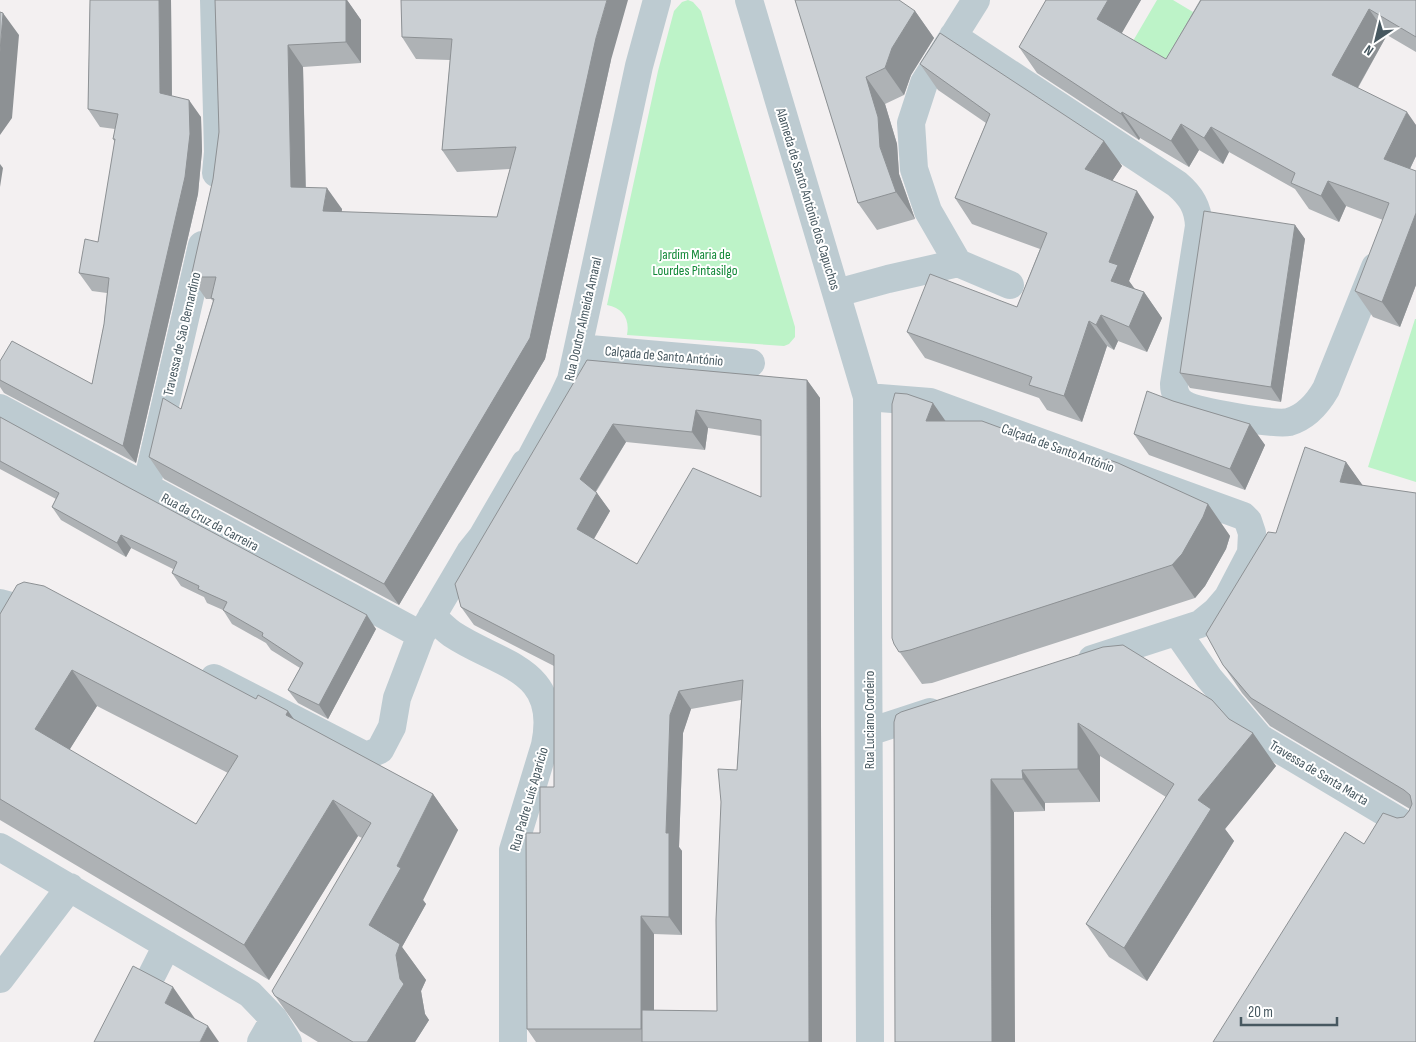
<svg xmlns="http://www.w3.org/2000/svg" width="1416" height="1042" font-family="'Sofia Sans Condensed',sans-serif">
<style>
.green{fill:#bdf3c8}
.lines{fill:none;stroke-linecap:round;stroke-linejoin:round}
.minor{stroke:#bdcbd1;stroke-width:28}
.wall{fill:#aeb2b5;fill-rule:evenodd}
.shaded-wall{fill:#8d9194}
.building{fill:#cacfd3;stroke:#8d9194;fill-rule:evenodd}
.labels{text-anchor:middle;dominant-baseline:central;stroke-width:4;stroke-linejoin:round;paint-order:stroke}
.street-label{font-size:14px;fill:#475860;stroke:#fff}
.park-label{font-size:14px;fill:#118837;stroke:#fff}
</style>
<rect width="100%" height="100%" fill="#f3f0f1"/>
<path class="green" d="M688,0L693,2L701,11L795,327V337L789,344L784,346L627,335C630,319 623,308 607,305L658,71L674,11L682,2Z
M1157,0H1173L1208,21L1181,69L1133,41Z
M1415,319H1416V482L1368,467Z"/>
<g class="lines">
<path class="minor" d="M214,0L218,152L216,173
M749,0L867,397L870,1042
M953,36L1177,184C1191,196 1198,207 1199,226L1174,384C1174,392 1177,400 1184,404C1197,412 1275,425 1289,422C1306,417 1318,403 1326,389L1375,267
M958,263L928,211L914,169L911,123L924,83L976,0
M837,293L888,279L958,263L1010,285
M578,348L751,363
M867,397L930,402L1243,516L1248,521L1252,533L1251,553L1228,597L1216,611L1200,624L1092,659
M0,408L421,635
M146,488L202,245
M0,603L26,610
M432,616C438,622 445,629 452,634C500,666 561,668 545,745L513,850V1042
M1177,632L1209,678L1260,738L1416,831
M214,678L366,756L380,750L392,727L397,698L421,635L470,552L482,537L525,463L529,461L563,397L571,380L639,66L657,0
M869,732L930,712
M0,847L250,994L274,1019L288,1042
M0,979L70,887
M118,1042L167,945
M261,1042L274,1019"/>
</g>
<path class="wall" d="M90,0H171L172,96L201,117L202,151L198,194L136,463L4,393L0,387V361L92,384L104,324L107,293L92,291L79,273L98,242L115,142L113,139L115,129L100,127L88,109Z
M215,0H347L361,20V63L303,67L306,188L342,209V212L497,217L510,169L457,172L442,150L450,60L416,59L402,37L401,0L611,60L545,359L399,605L164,479L149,457L181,409L213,301L211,299H206L191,277L213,179L219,132Z
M795,0L915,11L934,38L911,75L904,95L885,104L897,144L899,174L915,219L877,230L858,203Z
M1046,0H1141L1121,33L1166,59L1200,0H1416V52L1387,35L1358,88L1416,125V156L1410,169L1416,171V285L1400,327L1373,317L1355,291L1383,220L1346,206L1339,222L1309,209L1295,189L1229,152L1223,164L1199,150L1189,167L1140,138L1139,140L1037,73L1019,47Z
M920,64L1104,141L1122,166L1112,181L1154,217L1129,281L1135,289L1144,292L1162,318L1147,352L1118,341L1114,350L1107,346L1082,422L1047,410L1039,398L925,358L907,332L1017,307L1040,249L972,224L955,198L986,123L938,90Z
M1295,225L1305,239L1281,402L1190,388L1180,373Z
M587,360L807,380L820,398L822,1042H536L527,1029L540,833L554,787V666L474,625L461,607ZM708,428L761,436V497L637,564L594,539L610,511L596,492L626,442L705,450ZM741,700L737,770L717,1011L654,1010V934L682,935V851L679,847L683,733L691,709Z
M1173,401L1250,424L1265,445L1245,490L1149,455L1134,434Z
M0,417L376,629L328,719L298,703L288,690L300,668L271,650L266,643L232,624L223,610L207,603L204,597L181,586L172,573L173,569L131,548L126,557L61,520L52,507L56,499L0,469Z
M946,421L1208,504L1230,536L1226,549L1205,586L1195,598L932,683L922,684L894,644Z
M1346,462L1363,486L1416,493V1042L1364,844L1397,818L1404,817L1409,811L1410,809L1270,726L1242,693L1223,665L1276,533Z
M0,614L288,711L295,721L433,794L458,830L423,900L426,904L402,947L426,980L421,991L425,1014L429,1020L415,1042H318L300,1031L275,996L362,838L358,836L269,980L0,820ZM97,706L228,773L196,824L69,750Z
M1229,719L1276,766L1225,829L1234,841L1147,981L1109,957L1086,924L1166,797L1100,756V802L1045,803V811L1014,812L894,722Z"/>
<path class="shaded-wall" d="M159,0H171L172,111L160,93Z
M333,0H347L361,20V63L346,42Z
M607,0H628L611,60L545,359L399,605L384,584L596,38Z
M1108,0H1141L1115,45L1097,19Z
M1369,9L1387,35L1350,101L1332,75Z
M915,11L934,38L911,75L904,95L885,68L892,48Z
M3,13L19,35L12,118L0,135V52Z
M288,45L303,67L306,209L291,187Z
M866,77L885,104L897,144L899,174L915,219L896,192L880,147Z
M189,100L201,117L202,151L198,194L136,463L123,446Z
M1122,112L1140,138L1139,140L1121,114Z
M1407,112L1416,125V156L1402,185L1384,159Z
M1181,124L1199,150L1189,167L1171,141Z
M1211,127L1229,152L1223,164L1204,138Z
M1104,141L1122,166L1103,195L1085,169Z
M0,164L3,168L0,187Z
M1328,181L1346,206L1339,222L1321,196Z
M327,188L342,209L338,233L323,211Z
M1137,191L1154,217L1129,281L1136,291L1111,281L1109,262Z
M1416,213V285L1400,327L1382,302Z
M1295,225L1305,239L1281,402L1271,387Z
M1144,292L1162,318L1147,352L1129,327Z
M1101,315L1118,341L1114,350L1096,325Z
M1089,321L1107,346L1082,422L1064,396Z
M807,380L820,398L822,1042H809Z
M933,403L956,436L926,421Z
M696,410L708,428L705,450L692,432Z
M613,424L626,442L592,497L580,479Z
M1250,424L1265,445L1245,490L1230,469Z
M1346,462L1366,490L1340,482Z
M597,493L610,511L589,547L577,529Z
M1208,504L1230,536L1226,549L1205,586L1195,598L1172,565Z
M121,535L131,548L126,557L117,543Z
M367,615L376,629L328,719L319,705Z
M72,670L97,706L60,765L35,729Z
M679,691L691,709L683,733L679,847L682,851V935L669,917L666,833L670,715Z
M288,711L314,747L286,715Z
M1078,723L1100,756V802L1078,769Z
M1253,733L1276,766L1225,829L1234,841L1147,981L1124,948L1198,800Z
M1022,770L1045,803V811L1023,779Z
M991,779L1014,812L1015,1042H992Z
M433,794L458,830L423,900L426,904L402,947L426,980L421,991L425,1014L429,1020L415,1042H367L400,979L369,925L397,866Z
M333,800L358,836L269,980L244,945Z
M641,916L654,934V1042L641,1029Z
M173,987L198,1023L165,1003Z
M208,1026L219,1042H200Z"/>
<path class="building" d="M90,0H159L160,93L189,100L190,134L185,177L123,446L0,380V361L12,341L92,384L104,324L109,278L79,273L85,239L98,242L115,139H113L118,114L88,109Z
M215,0H346V42L288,45L291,187L327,188L323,211L497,217L516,147L442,150L452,39L402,37L401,0H607L596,38L530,338L384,584L149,457L163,398L181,409L214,299L211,298L216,277H191L213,179L219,132Z
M795,0H899L915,11L892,48L885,68L866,77L878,117L880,147L896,192L858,203Z
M1046,0H1108L1097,19L1166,59L1201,0H1416V37L1369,9L1332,75L1407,112L1384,159L1416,171V213L1382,302L1355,291L1389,203L1328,181L1321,196L1291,183L1295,173L1211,127L1204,138L1181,124L1171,141L1122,112L1121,114L1019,47Z
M0,12L3,13L0,52Z
M940,33L1104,141L1085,169L1137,191L1109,262L1118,265L1111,281L1144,292L1129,327L1101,315L1096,325L1089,321L1064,396L1029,385L1032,377L907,332L930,274L1017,307L1047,233L955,198L990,114L920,64Z
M1204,211L1295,225L1271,387L1180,373Z
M587,360L807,380L809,1042H642V1010L717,1011L716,920L721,802L718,769L737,770L743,680L679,691L670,715L666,833H669V917L641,916V1029H527L526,833H540V787H554V655L461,607L455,584ZM696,410L761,420V497L693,468L637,564L577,529L597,493L580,479L613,424L692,432Z
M1147,391L1173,401L1250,424L1230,469L1134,434Z
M895,393L907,394L933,403L926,421H982L1099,464L1107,459L1118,463L1208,504L1203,517L1182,554L1172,565L910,650L899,652L894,644L892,638V404Z
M0,417L126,486L367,615L319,705L288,690L303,663L262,636L263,633L223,610L227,602L198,589L199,586L172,573L177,562L121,535L117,543L52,507L59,493L0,461Z
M1305,447L1346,462L1340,482L1416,493V1042H1213L1345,832L1364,844L1383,813L1397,818L1404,817L1409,811L1412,804L1410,795L1404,790L1251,698L1223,665L1206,634L1268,532L1276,533Z
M24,582L44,586L256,699L258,695L288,711L286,715L433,794L397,866L401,868L369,925L400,944L396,955L400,979L404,984L367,1042H353L275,996L272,991L371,823L333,800L244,945L0,799V614L17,585ZM72,670L238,756L196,824L35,729Z
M1123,645L1212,700L1229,719L1253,733L1198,800L1211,809L1124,948L1086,924L1174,784L1078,723V769L1022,770L1023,779H991L992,1042H895L894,722L896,715L901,712L1103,647Z
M133,966L173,987L165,1003L208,1026L200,1042H94Z"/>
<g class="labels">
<g class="street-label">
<text transform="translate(808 199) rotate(73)">Alameda de Santo António dos Capuchos</text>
<text transform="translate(583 319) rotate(-77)">Rua Doutor Almeida Amaral</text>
<text transform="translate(182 334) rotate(-77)">Travessa de São Bernardino</text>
<text transform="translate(664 356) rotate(5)">Calçada de Santo António</text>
<text transform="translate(1058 448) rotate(20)">Calçada de Santo António</text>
<text transform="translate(210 522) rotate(28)">Rua da Cruz da Carreira</text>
<text transform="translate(869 720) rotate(-90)">Rua Luciano Cordeiro</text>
<text transform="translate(1319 773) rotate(31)">Travessa de Santa Marta</text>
<text transform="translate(529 799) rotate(-74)">Rua Padre Luís Aparício</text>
</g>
<g class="park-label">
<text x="695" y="254">Jardim Maria de<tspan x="695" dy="16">Lourdes Pintasilgo</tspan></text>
</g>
</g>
<g transform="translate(1376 40) rotate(215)" stroke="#ffffff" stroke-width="4" paint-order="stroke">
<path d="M0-4L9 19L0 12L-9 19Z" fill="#475860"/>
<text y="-8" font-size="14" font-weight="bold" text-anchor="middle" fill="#475860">N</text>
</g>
<path d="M1241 1017v8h96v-8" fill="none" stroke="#475860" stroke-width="2.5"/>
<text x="1248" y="1017" font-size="15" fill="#475860" stroke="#ffffff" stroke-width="4" paint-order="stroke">20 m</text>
</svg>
